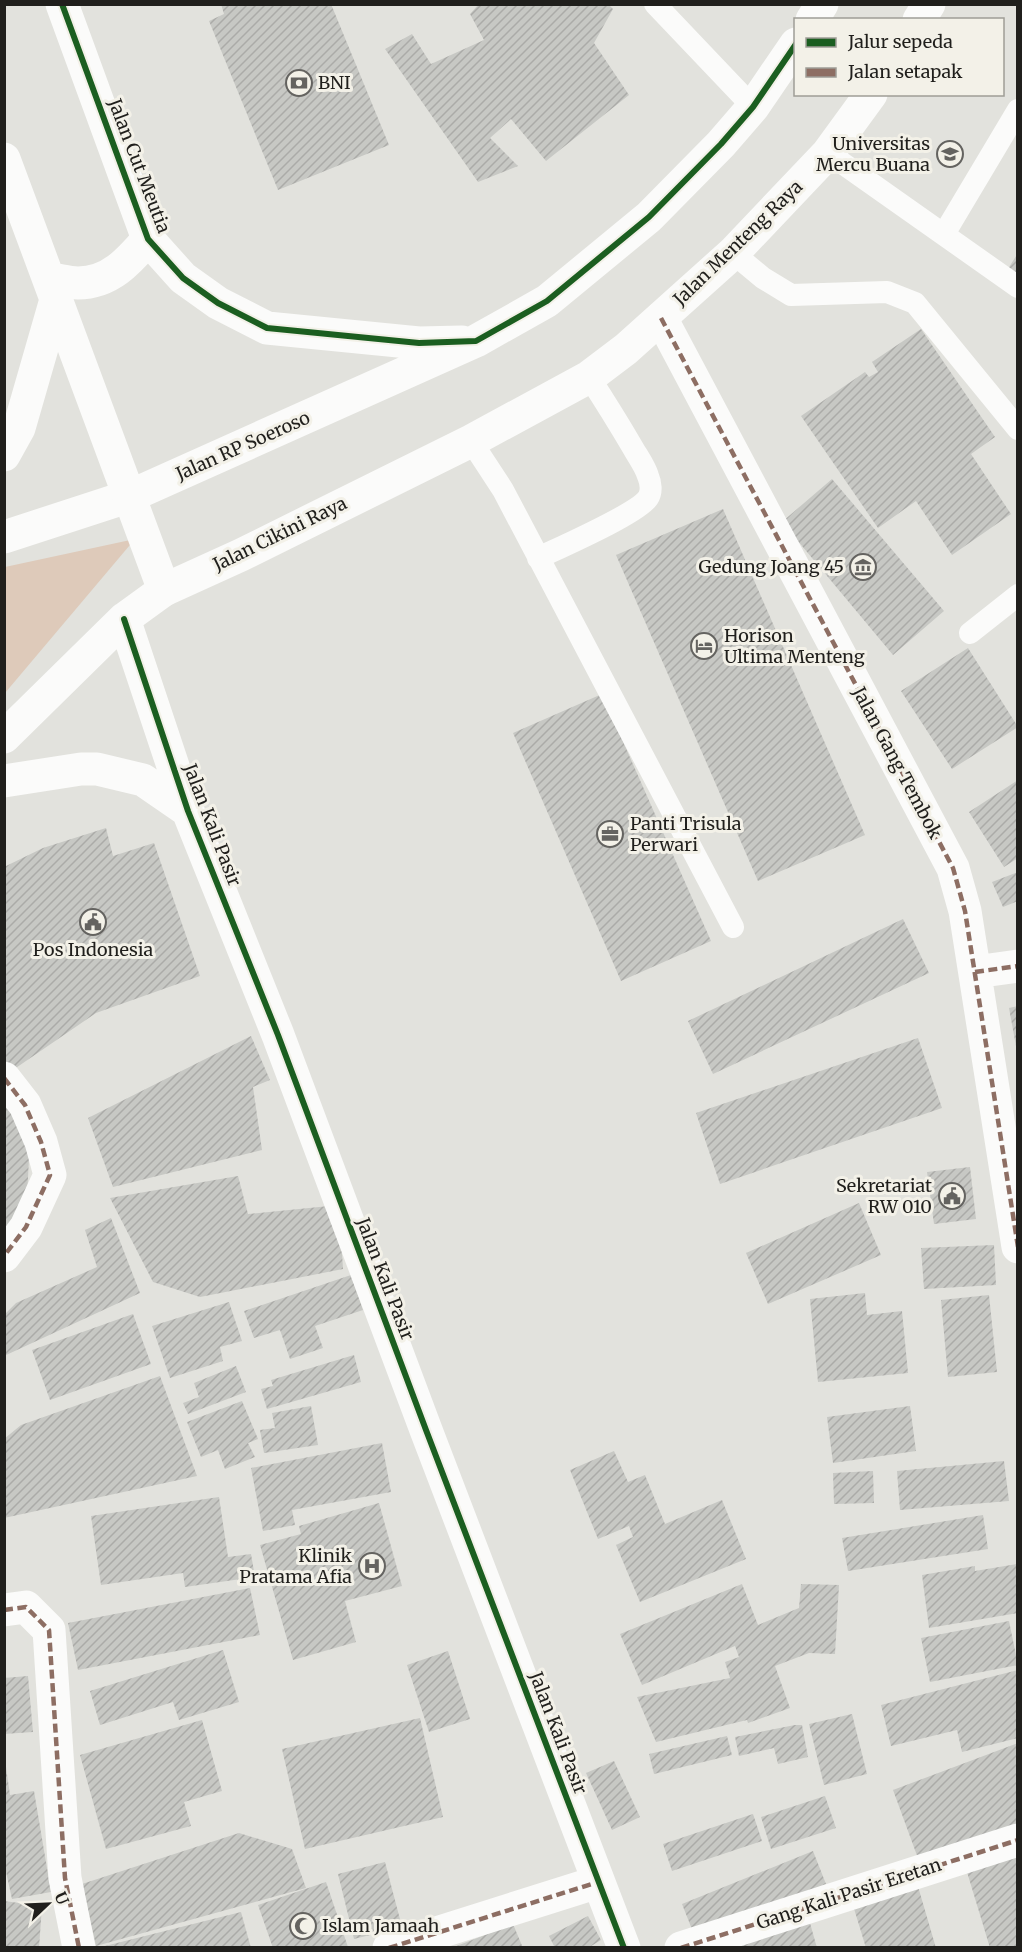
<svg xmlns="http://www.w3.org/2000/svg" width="1022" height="1952" font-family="Merriweather,serif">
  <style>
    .green { fill: #decaba }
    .building { fill: url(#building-hatch) }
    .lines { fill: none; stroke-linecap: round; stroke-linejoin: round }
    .lane { stroke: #fbfbfa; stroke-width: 22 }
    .street { stroke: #fbfbfa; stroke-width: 33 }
    .secondary { stroke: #fbfbfa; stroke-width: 33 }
    .primary { stroke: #fbfbfa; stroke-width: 33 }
    .quiet { stroke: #8d6e63; stroke-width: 4.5; stroke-dasharray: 9 4.5; stroke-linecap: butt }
    .cycleway-casing { stroke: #f3f1e8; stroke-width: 10 }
    .cycleway { stroke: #1b5e20; stroke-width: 6 }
    .labels { text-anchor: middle; stroke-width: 6; stroke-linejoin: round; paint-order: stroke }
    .poi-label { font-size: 18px; fill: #201f1c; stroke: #f3f1e8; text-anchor: start }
    .street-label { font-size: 18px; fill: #201f1c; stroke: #f3f1e8 }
  </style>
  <defs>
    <pattern id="building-hatch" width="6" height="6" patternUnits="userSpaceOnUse" patternTransform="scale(1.5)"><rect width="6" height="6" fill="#c7c8c4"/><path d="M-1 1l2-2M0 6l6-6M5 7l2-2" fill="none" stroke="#ababa8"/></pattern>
  </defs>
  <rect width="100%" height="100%" fill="#e2e2dd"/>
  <path class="green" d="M135,539l-130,154v-126z"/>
  <path class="building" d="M221,4h110l58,141 -111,45 -69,-169 15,-7z
    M479,4h129l5,5 -19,34 35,52 -83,66 -35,-42 -21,19 28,28 -40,16 -93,-133 27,-15 19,30 53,-24 -14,-26z
    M1018,253v26l-12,-7z
    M921,329l74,108 -24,17 40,60 -59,41 -36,-54 -38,27 -77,-112 64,-44 4,5 9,-5 -6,-10z
    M832,479l112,132 -51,44 -111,-133z
    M723,509l142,326 -107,46 -142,-326z
    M968,648l50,79 -66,42 -51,-78z
    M602,694l109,247 -90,40 -108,-248z
    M1018,780v78l-14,9 -35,-55z
    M106,828l7,28 41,-13 46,133 -104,37 -89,61 -3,-4v-203l39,-19z
    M1018,872v29l-15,6 -11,-25z
    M903,919l26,54 -216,101 -25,-53z
    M1018,1006v40h-2l-7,-38z
    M251,1036l19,44 -17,7 9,63 -149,37 -25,-69z
    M918,1038l24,70 -222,76 -24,-71z
    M4,1093l26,47 -3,56 -23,40z
    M970,1167l6,52 -42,5 -7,-52z
    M238,1176l10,38 91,-9 4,64 -143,28 -47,-15 -43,-84z
    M859,1203l22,52 -113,49 -22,-51z
    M111,1218l29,75 -136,63v-41l12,-12 81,-36 -12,-37z
    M994,1245l2,40 -72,4 -3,-41z
    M351,1275l12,35 -48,16 8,22 -33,11 -10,-29 -26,8 -10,-27z
    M865,1293l2,22 35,-4 6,62 -90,9 -8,-83z
    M989,1295l8,77 -49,5 -7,-77z
    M229,1302l13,39 -22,6 3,14 -53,17 -18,-52z
    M133,1314l18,50 -101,36 -18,-50z
    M354,1355l7,27 -94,27 -6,-20 12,-3 -2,-6z
    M236,1366l10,26 -58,22 -5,-11 16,-6 -5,-14z
    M160,1376l37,100 -193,42v-79l17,-14z
    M242,1401l16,38 -10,4 7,14 -30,12 -7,-19 -17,7 -14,-35z
    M311,1406l7,39 -54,8 -4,-23 15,-2 -3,-15z
    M910,1406l6,45 -83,12 -6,-46z
    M382,1443l9,49 -99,18 3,15 -32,6 -12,-63z
    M614,1451l14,31 17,-7 20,49 57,-24 24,59 -106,43 -24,-57 17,-8 -4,-11 -31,13 -28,-69z
    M1004,1461l5,40 -109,9 -3,-39z
    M873,1471l1,32 -40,1 -1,-31z
    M219,1497l9,60 23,-3 4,23 -70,10 -2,-14 -82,12 -10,-69z
    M379,1503l23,83 -57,15 11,41 -63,18 -33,-115 41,-11 -2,-8z
    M983,1515l5,34 -140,22 -6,-33z
    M1017,1564l1,49 -89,15 -7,-53 53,-9v5z
    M742,1584l16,41 41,-17 2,-24 38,1 -4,69 -26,-1 -34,13 15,42 -42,15 -1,-3 -91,22 -19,-45 93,-19 -5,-16 14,-5 -4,-11 -93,39 -22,-51z
    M250,1588l10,47 -182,35 -10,-47z
    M1009,1621l9,44 -88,17 -9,-44z
    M223,1650l16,52 -60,18 -6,-18 -73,23 -10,-34z
    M448,1651l22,68 -41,13 -22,-67z
    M1018,1670v68l-56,14 -5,-22 -66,16 -10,-41z
    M28,1676l5,56 -29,2v-56z
    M852,1714l15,60 -43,11 -15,-61z
    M420,1718l23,99 -138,32 -23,-100z
    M202,1720l20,71 -38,11 7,24 -85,23 -26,-94z
    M795,1725h7l6,32 -30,7 -4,-16 -35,8 -4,-19z
    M727,1736l5,19 -78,19 -5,-20z
    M1018,1743v81l-99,37 -26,-71z
    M614,1761l26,56 -28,13 -26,-57z
    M6,1767l4,28 24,-4 17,101 -39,7 -8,-36z
    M825,1796l11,32 -65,21 -10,-32z
    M753,1814l9,27 -90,30 -9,-27z
    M239,1833l53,16 14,39 -210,58 -14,-62z
    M813,1851l13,33 -131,53 -13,-33z
    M1018,1857v91h-28l-23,-76z
    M385,1862l17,65 -48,12 -16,-65z
    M326,1882l22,65 -75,1 -15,-43z
    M917,1883l19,65h-70l-14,-46z
    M4,1901l38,5 -3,42h-35z
    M241,1912l10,36h-149l-1,-1z
    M588,1916l13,24 -13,8h-33l-6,-12z
    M810,1923l7,25h-84z
    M513,1924l10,24h-69v-1z"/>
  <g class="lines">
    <path class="lane" d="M655,4l98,103
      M828,153l190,134
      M944,234l74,-124
      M733,253l30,25 28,17 96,-3 28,11 103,126
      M471,441l32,49 230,437
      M538,558c21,-10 99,-44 110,-60 4,-6 3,-15 0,-22 -3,-10 -10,-19 -15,-28 -14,-24 -29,-48 -44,-71
      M970,633l48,-38"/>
    <path class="street" d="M661,318l292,550 12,43 53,336
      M975,972l43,-6
      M4,1078l21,27 16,37 9,33 -24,52 -22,29
      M4,1610l22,-3 23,23 16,248 14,70
      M389,1948l209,-66
      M681,1948l337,-108"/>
    <path class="secondary" d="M4,537l126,-41
      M124,619l64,192 90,224 148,395 198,518
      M4,737l120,-118 40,-29
      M4,781l77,-12h16l46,11 45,31"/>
    <path class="primary" d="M62,4l86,235 35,39 35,25 49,25 152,15 43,-1
      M812,20l10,-16
      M919,20l10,-16
      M4,159l160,431 77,-35 230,-114 118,-64 37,-28 107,-96 95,-100 43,-59
      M50,279c9,1 19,4 28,4 32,0 51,-22 70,-44
      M4,455l15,-27 38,-132
      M130,496l346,-155 71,-40 102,-84 72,-73 32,-37 43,-63"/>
    <path class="quiet" d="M661,318l292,550 12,43 53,336
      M975,972l43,-6
      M4,1078l21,27 16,37 9,33 -24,52 -22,29
      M4,1610l22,-3 23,23 16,248 14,70
      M389,1948l209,-66
      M681,1948l337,-108"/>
    <defs>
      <path id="cycleway" d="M62,4l86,235 35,39 35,25 49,25 152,15 57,-2 71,-40 102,-84 72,-73 32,-37 43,-63
        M124,619l64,192 90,224 148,395 198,518"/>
    </defs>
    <use href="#cycleway" class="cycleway-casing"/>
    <use href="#cycleway" class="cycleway"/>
  </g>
  <defs>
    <symbol id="bank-ring" viewBox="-11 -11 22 22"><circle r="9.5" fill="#f3f1e8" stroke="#646360" stroke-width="1.5"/><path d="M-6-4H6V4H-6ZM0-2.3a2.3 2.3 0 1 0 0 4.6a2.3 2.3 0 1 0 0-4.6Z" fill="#646360"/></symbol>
    <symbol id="university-ring" viewBox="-11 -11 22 22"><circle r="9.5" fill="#f3f1e8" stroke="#646360" stroke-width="1.5"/><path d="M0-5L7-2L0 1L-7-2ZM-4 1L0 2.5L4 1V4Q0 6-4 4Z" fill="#646360"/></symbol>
    <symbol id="museum-ring" viewBox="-11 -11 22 22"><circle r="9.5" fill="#f3f1e8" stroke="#646360" stroke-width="1.5"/><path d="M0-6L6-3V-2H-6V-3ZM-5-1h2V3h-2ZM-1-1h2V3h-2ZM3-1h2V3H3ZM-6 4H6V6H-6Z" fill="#646360"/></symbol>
    <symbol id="hotel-ring" viewBox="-11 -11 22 22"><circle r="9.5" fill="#f3f1e8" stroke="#646360" stroke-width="1.5"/><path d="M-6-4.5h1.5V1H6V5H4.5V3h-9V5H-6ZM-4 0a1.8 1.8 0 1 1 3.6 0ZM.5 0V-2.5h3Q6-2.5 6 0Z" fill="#646360"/></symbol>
    <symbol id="office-ring" viewBox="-11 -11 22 22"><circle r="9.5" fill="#f3f1e8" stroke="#646360" stroke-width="1.5"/><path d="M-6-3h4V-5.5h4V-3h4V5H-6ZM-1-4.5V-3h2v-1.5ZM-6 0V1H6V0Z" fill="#646360"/></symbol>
    <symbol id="civic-ring" viewBox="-11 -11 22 22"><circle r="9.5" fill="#f3f1e8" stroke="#646360" stroke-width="1.5"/><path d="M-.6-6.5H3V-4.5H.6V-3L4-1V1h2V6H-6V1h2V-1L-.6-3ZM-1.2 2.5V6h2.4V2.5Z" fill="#646360"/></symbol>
    <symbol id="hospital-ring" viewBox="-11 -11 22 22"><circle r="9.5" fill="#f3f1e8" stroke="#646360" stroke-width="1.5"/><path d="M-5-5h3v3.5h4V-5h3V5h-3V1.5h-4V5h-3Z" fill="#646360"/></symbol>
    <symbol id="mosque-ring" viewBox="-11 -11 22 22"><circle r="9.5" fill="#f3f1e8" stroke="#646360" stroke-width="1.5"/><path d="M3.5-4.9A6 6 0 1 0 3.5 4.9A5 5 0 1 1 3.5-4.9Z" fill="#646360"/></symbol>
  </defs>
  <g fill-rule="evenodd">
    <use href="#bank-ring" x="284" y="68" width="30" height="30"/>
    <use href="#university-ring" x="935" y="139" width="30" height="30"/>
    <use href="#museum-ring" x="848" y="552" width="30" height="30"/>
    <use href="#hotel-ring" x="689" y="631" width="30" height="30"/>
    <use href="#office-ring" x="595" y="819" width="30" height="30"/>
    <use href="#civic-ring" x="78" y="907" width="30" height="30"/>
    <use href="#civic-ring" x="937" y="1181" width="30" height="30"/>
    <use href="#hospital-ring" x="357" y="1551" width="30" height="30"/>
    <use href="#mosque-ring" x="288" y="1911" width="30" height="30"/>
  </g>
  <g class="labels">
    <g class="poi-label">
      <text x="318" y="89">BNI</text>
      <text x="930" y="150" text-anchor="end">Universitas<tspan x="930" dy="21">Mercu Buana</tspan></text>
      <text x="844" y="573" text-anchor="end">Gedung Joang 45</text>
      <text x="724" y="642">Horison<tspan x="724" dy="21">Ultima Menteng</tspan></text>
      <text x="630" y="830">Panti Trisula<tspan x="630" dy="21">Perwari</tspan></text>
      <text x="93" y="956" text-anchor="middle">Pos Indonesia</text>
      <text x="932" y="1192" text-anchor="end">Sekretariat<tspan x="932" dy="21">RW 010</tspan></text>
      <text x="352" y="1562" text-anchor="end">Klinik<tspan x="352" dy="21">Pratama Afia</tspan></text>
      <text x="322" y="1932">Islam Jamaah</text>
    </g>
    <g class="street-label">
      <text transform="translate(139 166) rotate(69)" y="6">Jalan Cut Meutia</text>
      <text transform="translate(738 243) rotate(-44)" y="6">Jalan Menteng Raya</text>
      <text transform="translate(243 446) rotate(-24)" y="6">Jalan RP Soeroso</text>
      <text transform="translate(280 534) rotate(-26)" y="6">Jalan Cikini Raya</text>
      <text transform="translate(897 763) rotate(62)" y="6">Jalan Gang Tembok</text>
      <text transform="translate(212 825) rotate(69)" y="6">Jalan Kali Pasir</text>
      <text transform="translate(385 1279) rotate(69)" y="6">Jalan Kali Pasir</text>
      <text transform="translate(558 1733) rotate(69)" y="6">Jalan Kali Pasir</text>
      <text transform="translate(849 1894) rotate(-18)" y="6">Gang Kali Pasir Eretan</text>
    </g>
  </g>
  <rect width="1022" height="1952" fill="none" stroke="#201f1c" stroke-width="12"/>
  <rect x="794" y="18" width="210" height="78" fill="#f3f1e8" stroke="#9f9d96" stroke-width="1.5"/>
  <rect x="806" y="38" width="30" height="9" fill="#1b5e20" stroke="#9f9d96" stroke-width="1.5"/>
  <text x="848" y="48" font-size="18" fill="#201f1c">Jalur sepeda</text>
  <rect x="806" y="68" width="30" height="9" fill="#8d6e63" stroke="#9f9d96" stroke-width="1.5"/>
  <text x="848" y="78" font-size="18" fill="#201f1c">Jalan setapak</text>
  <g transform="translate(48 1904) rotate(67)" stroke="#f3f1e8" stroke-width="4.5" paint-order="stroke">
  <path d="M0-4.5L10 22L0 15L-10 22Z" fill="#201f1c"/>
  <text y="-9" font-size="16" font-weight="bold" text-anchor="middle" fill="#201f1c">U</text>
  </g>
</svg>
